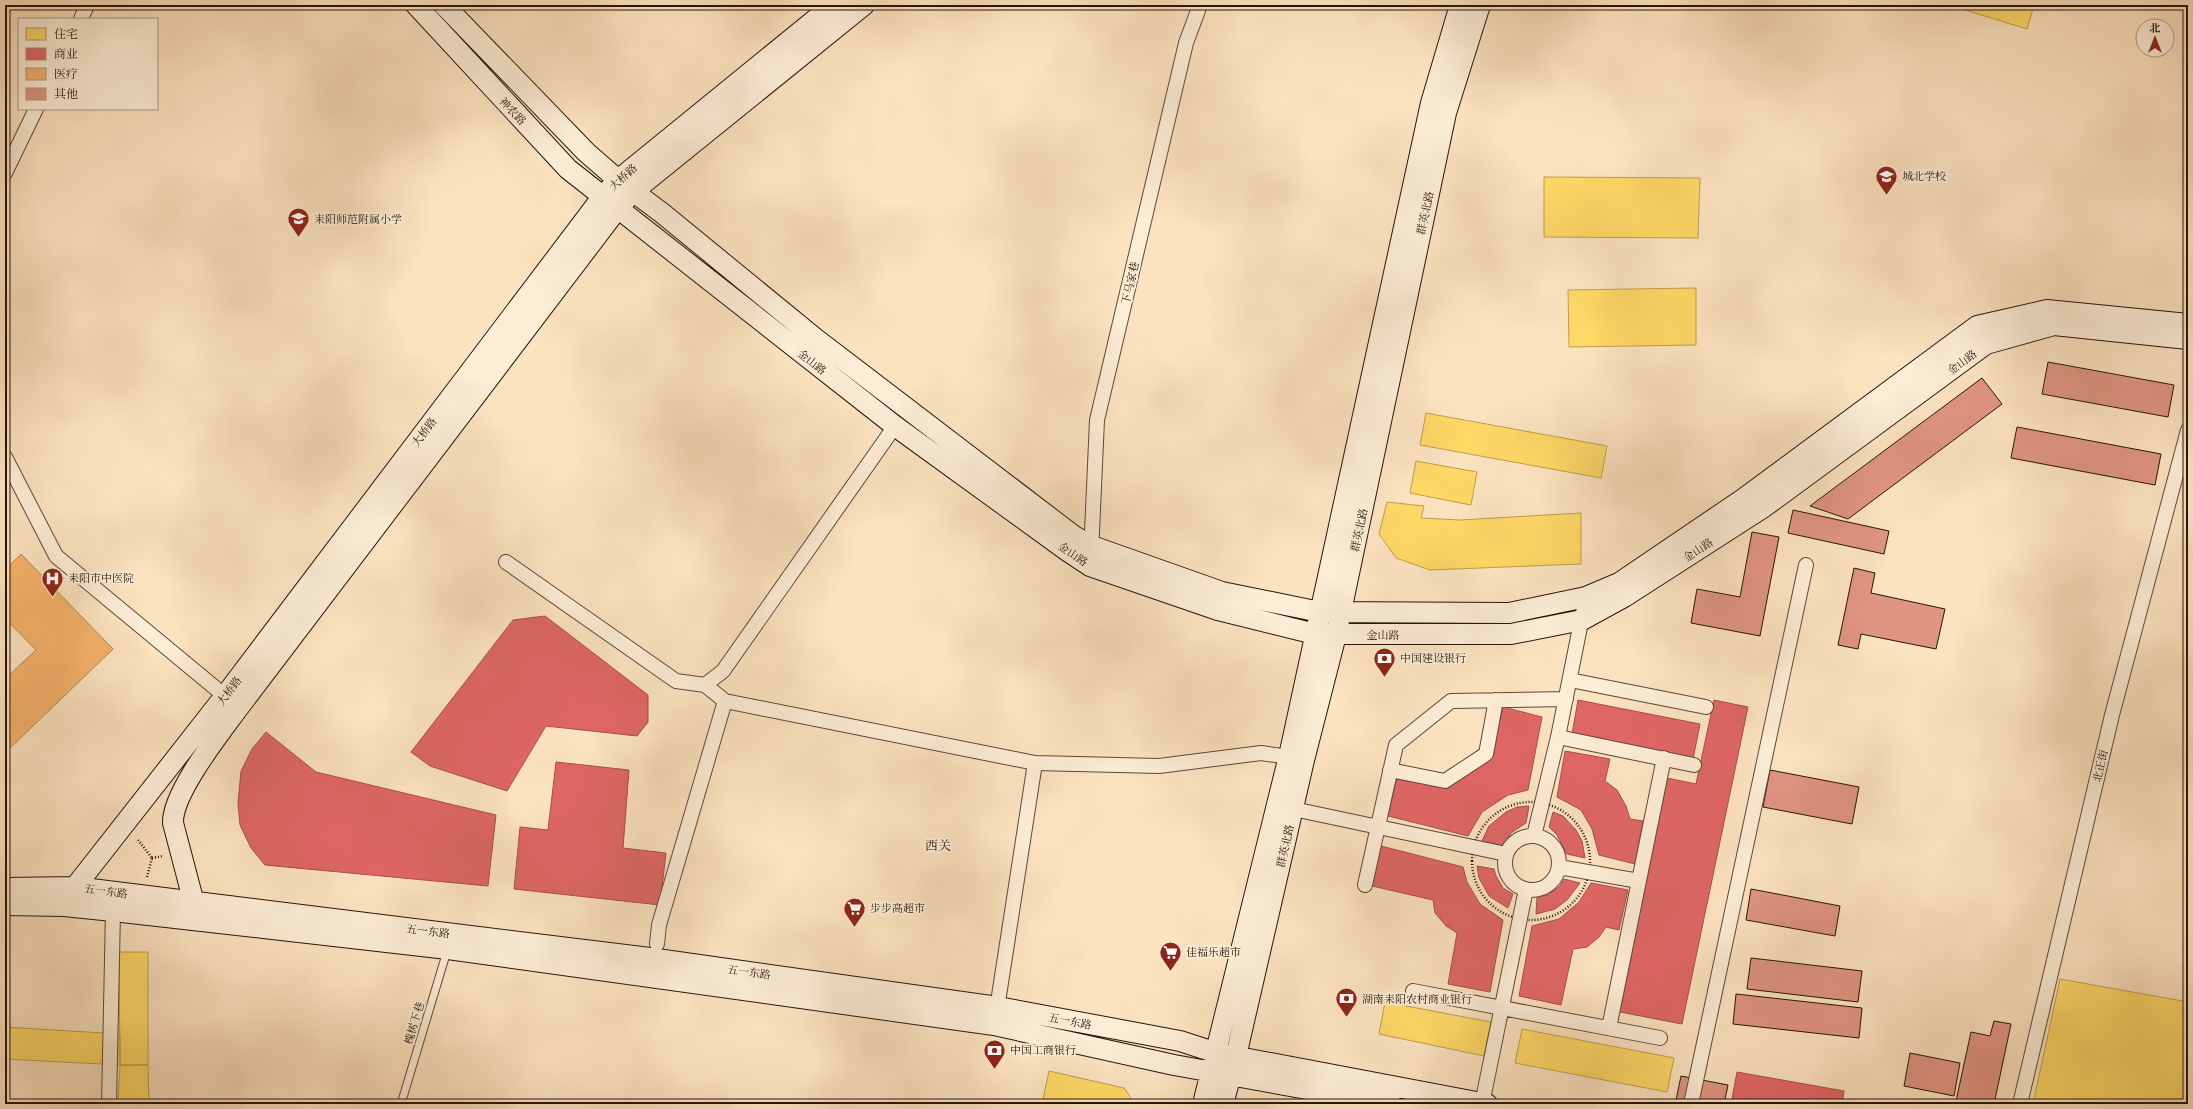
<svg xmlns="http://www.w3.org/2000/svg" width="2193" height="1109" font-family="'Libre Caslon Text','Noto Serif SC',serif">
  <style>
    .homes { fill: #ffd966; stroke: #be9e4b }
    .shops { fill: #e06666; stroke: #a84d4b }
    .health { fill: #f6b26b; stroke: #b8834e }
    .building { fill: #e09482; stroke: #26140b }
    .lines { fill: none; stroke-linecap: round; stroke-linejoin: round }
    .lane-casing { stroke: #5c4838; stroke-width: 9 }
    .street-casing { stroke: #5c4838; stroke-width: 16 }
    .secondary-casing { stroke: #26140b; stroke-width: 22 }
    .path { stroke: #26140b; stroke-width: 2.5; stroke-dasharray: 1 2; stroke-linecap: butt }
    .lane { stroke: #fdedd6; stroke-width: 7 }
    .street { stroke: #fdedd6; stroke-width: 14 }
    .secondary { stroke: #fdedd6; stroke-width: 20 }
    .labels { text-anchor: middle; stroke-width: 4; stroke-linejoin: round; paint-order: stroke }
    .street-label { font-size: 11px; fill: #26140b; stroke: #fdedd6 }
    .poi-label { font-size: 11px; fill: #26140b; stroke: #fdedd6; text-anchor: start }
    .quarter-label { font-size: 13px; fill: #26140b; stroke: #fdedd6 }
  </style>
  <rect width="100%" height="100%" fill="#fce3c0"/>
  <filter id="stains"><feTurbulence type="fractalNoise" baseFrequency=".005" numOctaves="4"/><feColorMatrix values="0 0 0 0 .2 0 0 0 0 .09 0 0 0 0 .02 0 0 0 .5 -.17"/></filter>
  <radialGradient id="worn" r=".72"><stop offset=".6" stop-color="#630" stop-opacity="0"/><stop offset="1" stop-color="#630" stop-opacity=".3"/></radialGradient>
  <path class="homes" d="M1949,5h85l-7,24z
    M1544,177l156,1 -2,60 -154,-1z
    M1696,288v57l-127,2 -1,-57z
    M1426,413l181,33 -6,32 -181,-33z
    M1416,461l61,11 -6,33 -61,-12z
    M1387,502l37,4 -3,12 39,2 121,-7v51l-151,6 -34,-12 -17,-24z
    M119,952h29v113h-28z
    M2060,979l128,23v102h-155z
    M1385,1002l106,20 -7,34 -105,-22z
    M5,1027l115,7v31l-115,-6z
    M1522,1029l152,29 -7,34 -152,-29z
    M120,1065h28l1,39h-31z
    M1049,1071l75,17 11,16h-93z"/>
  <path class="shops" d="M545,616l103,79v27l-11,14 -91,-10 -39,65 -77,-25 -19,-14 102,-132z
    M1578,700l122,24 -7,35 -121,-25z
    M1714,700l34,7 -66,317 -62,-12 47,-234 29,6z
    M1503,707l39,10 -14,73 -20,5 -26,17 -14,24 -80,-20 9,-39 51,11 23,-17 20,-12z
    M266,732l50,40 180,43 -8,71 -223,-21 -14,-17 -11,-23 -2,-22 3,-32 11,-22z
    M1565,751l45,8 -5,22 12,9 9,16 4,13 13,2 -8,43 -36,-9 -7,-26 -11,-19 -24,-13z
    M556,762l73,8 -6,78 43,5 -6,52 -146,-16 6,-62 28,3z
    M1529,806l-3,17 -15,10 -10,16 -21,-4 9,-19 17,-14 11,-5z
    M1553,812l10,4 13,14 6,11 3,17 -18,-4 -10,-19 -8,-8z
    M1381,846l82,21 4,15 13,22 23,16 -13,72 -42,-8 9,-51 -11,-7 -11,-13 -2,-13 -61,-14z
    M1477,866l17,3 2,7 7,12 10,6 -5,14 -19,-12 -10,-18z
    M1564,879l16,4 -13,17 -12,9 -19,5 1,-17 11,-2 11,-8z
    M1591,883l37,7 -9,40 -13,-3 -7,10 -12,10 -14,2 -12,56 -42,-9 13,-70 27,-7 20,-17z
    M1737,1072l107,19 -2,13h-111z"/>
  <path class="health" d="M21,554l92,95 -108,104v-74l31,-29 -31,-32v-48z"/>
  <path class="building" d="M2048,362l126,23 -6,32 -126,-23z
    M1982,378l20,26 -154,115 -38,-13z
    M2017,427l144,27 -6,31 -144,-27z
    M1793,510l96,21 -5,23 -96,-21z
    M1752,532l27,5 -19,99 -69,-13 6,-34 43,8z
    M1854,568l21,5 -4,20 74,16 -9,40 -75,-15 -3,15 -20,-4z
    M1770,770l89,17 -7,37 -89,-17z
    M1751,889l89,17 -5,30 -89,-16z
    M1751,958l111,13 -4,31 -111,-13z
    M1736,994l126,14 -3,30 -126,-14z
    M1994,1021l17,3 -17,80h-24l-14,-3 15,-69 19,4z
    M1910,1053l50,10 -6,33 -50,-10z
    M1681,1076l47,9 -4,19h-28l-20,-4z"/>
  <g class="lines">
    <defs>
      <path id="lane" d="M401,1104l46,-153"/>
      <path id="street" d="M81,19l6,-14
        M5,173l31,-64
        M5,457l51,99 175,145
        M1091,554l6,-134 89,-377 14,-38
        M506,562l170,119 29,4 20,16 310,62 124,3 102,-13 35,5
        M1570,680l136,27
        M705,685l18,-14 172,-245
        M1558,737l136,28
        M1390,770l55,11 41,-27 10,-54
        M1284,807l222,47
        M1534,836l24,-99 25,-125
        M1505 863a27 27 0 1 1 54 0a27 27 0 1 1-54 0Z
        M1559,867l80,14
        M1365,885l31,-140 55,-44 115,-2
        M657,944l2,-19 66,-224
        M1413,991l247,47
        M996,1015l39,-252
        M1609,1028l55,-270
        M109,1104l4,-193
        M1482,1104l44,-215
        M1691,1104l115,-539
        M2020,1104l92,-389 76,-285"/>
      <path id="secondary" d="M416,5l152,164 327,257 171,124 24,16 128,44 97,24h196l71,-14 42,-23 140,-90 222,-163 68,-19 134,14
        M444,5l142,147 32,28 44,33 154,126 258,197 18,10 130,46 98,20 189,1 77,-16 33,-14 124,-84 234,-173 70,-16 141,14
        M5,888l70,-1 575,71 348,49 182,34 37,12 270,51
        M70,897l5,-10 149,-190 379,-501 15,-16 215,-175
        M5,905l59,1 49,5 335,38 546,76 180,40 217,39
        M191,915l3,-12 -21,-80c-1,-30 47,-90 66,-116l379,-499 16,-17 230,-186
        M1203,1104l86,-348 142,-653 29,-98
        M1223,1104l13,-48 68,-296 32,-125 110,-522 34,-108"/>
    </defs>
    <use href="#lane" class="lane-casing"/>
    <use href="#street" class="street-casing"/>
    <use href="#secondary" class="secondary-casing"/>
    <path class="path" d="M1472 861a59 59 0 1 1 118 0a59 59 0 1 1-118 0Z
      M138,840l14,18
      M152,858l11,-2
      M147,877l5,-19"/>
    <use href="#lane" class="lane"/>
    <use href="#street" class="street"/>
    <use href="#secondary" class="secondary"/>
  </g>
  <defs>
    <symbol id="school-pin" viewBox="-11 -11 22 30"><path d="M0 17L-7.5 6A9.5 9.5 0 1 1 7.5 6Z" fill="#8f2418" stroke="#fdedd6"/><path d="M0-5L7-2L0 1L-7-2ZM-4 1L0 2.5L4 1V4Q0 6-4 4Z" fill="#fff"/></symbol>
    <symbol id="hospital-pin" viewBox="-11 -11 22 30"><path d="M0 17L-7.5 6A9.5 9.5 0 1 1 7.5 6Z" fill="#8f2418" stroke="#fdedd6"/><path d="M-5-5h3v3.5h4V-5h3V5h-3V1.5h-4V5h-3Z" fill="#fff"/></symbol>
    <symbol id="bank-pin" viewBox="-11 -11 22 30"><path d="M0 17L-7.5 6A9.5 9.5 0 1 1 7.5 6Z" fill="#8f2418" stroke="#fdedd6"/><path d="M-6-4H6V4H-6ZM0-2.3a2.3 2.3 0 1 0 0 4.6a2.3 2.3 0 1 0 0-4.6Z" fill="#fff"/></symbol>
    <symbol id="supermarket-pin" viewBox="-11 -11 22 30"><path d="M0 17L-7.5 6A9.5 9.5 0 1 1 7.5 6Z" fill="#8f2418" stroke="#fdedd6"/><path d="M-6-5.5h2.5l.6 2H6L4.5 2H-2.5L-4.4-4H-6ZM-1.5 3.2a1.3 1.3 0 1 0 .1 0ZM3 3.2a1.3 1.3 0 1 0 .1 0Z" fill="#fff"/></symbol>
  </defs>
  <g fill-rule="evenodd">
    <use href="#school-pin" x="1874" y="164" width="25" height="34"/>
    <use href="#school-pin" x="286" y="206" width="25" height="34"/>
    <use href="#hospital-pin" x="40" y="566" width="25" height="34"/>
    <use href="#bank-pin" x="1372" y="646" width="25" height="34"/>
    <use href="#supermarket-pin" x="842" y="896" width="25" height="34"/>
    <use href="#supermarket-pin" x="1158" y="940" width="25" height="34"/>
    <use href="#bank-pin" x="1334" y="986" width="25" height="34"/>
    <use href="#bank-pin" x="982" y="1038" width="25" height="34"/>
  </g>
  <g class="labels">
    <g class="street-label">
      <text transform="translate(513 111) rotate(47)" y="4">神农路</text>
      <text transform="translate(623 177) rotate(-42)" y="4">大桥路</text>
      <text transform="translate(1425 213) rotate(-78)" y="4">群英北路</text>
      <text transform="translate(1130 283) rotate(-77)" y="4">下马家巷</text>
      <text transform="translate(812 362) rotate(38)" y="4">金山路</text>
      <text transform="translate(1962 362) rotate(-36)" y="4">金山路</text>
      <text transform="translate(424 432) rotate(-53)" y="4">大桥路</text>
      <text transform="translate(1359 530) rotate(-78)" y="4">群英北路</text>
      <text transform="translate(1698 550) rotate(-33)" y="4">金山路</text>
      <text transform="translate(1073 554) rotate(34)" y="4">金山路</text>
      <text x="1383" y="639">金山路</text>
      <text transform="translate(229 691) rotate(-53)" y="4">大桥路</text>
      <text transform="translate(2100 766) rotate(-77)" y="4">北正街</text>
      <text transform="translate(1285 846) rotate(-77)" y="4">群英北路</text>
      <text transform="translate(106 891) rotate(8)" y="4">五一东路</text>
      <text transform="translate(428 931) rotate(7)" y="4">五一东路</text>
      <text transform="translate(749 972) rotate(8)" y="4">五一东路</text>
      <text transform="translate(1070 1021) rotate(11)" y="4">五一东路</text>
      <text transform="translate(414 1023) rotate(-73)" y="4">槐树下巷</text>
    </g>
    <g class="poi-label">
      <text x="1902" y="180">城北学校</text>
      <text x="314" y="223">耒阳师范附属小学</text>
      <text x="68" y="582">耒阳市中医院</text>
      <text x="1400" y="662">中国建设银行</text>
      <text x="870" y="912">步步高超市</text>
      <text x="1186" y="956">佳福乐超市</text>
      <text x="1362" y="1003">湖南耒阳农村商业银行</text>
      <text x="1010" y="1054">中国工商银行</text>
    </g>
    <g class="quarter-label">
      <text x="938" y="850">西关</text>
    </g>
  </g>
  <rect width="2193" height="1109" fill="none" stroke="#fce3c0" stroke-width="20"/>
  <rect x="6" y="6" width="2181" height="1097" fill="none" stroke="#26140b" stroke-width="2"/>
  <rect x="10" y="10" width="2173" height="1089" fill="none" stroke="#26140b"/>
  <rect x="18" y="18" width="140" height="92" fill="#fdedd6" stroke="#a79685"/>
  <rect x="26" y="28" width="20" height="12" fill="#ffd966" stroke="#a79685"/>
  <text x="54" y="38" font-size="12" fill="#26140b">住宅</text>
  <rect x="26" y="48" width="20" height="12" fill="#e06666" stroke="#a79685"/>
  <text x="54" y="58" font-size="12" fill="#26140b">商业</text>
  <rect x="26" y="68" width="20" height="12" fill="#f6b26b" stroke="#a79685"/>
  <text x="54" y="78" font-size="12" fill="#26140b">医疗</text>
  <rect x="26" y="88" width="20" height="12" fill="#e09482" stroke="#a79685"/>
  <text x="54" y="98" font-size="12" fill="#26140b">其他</text>
  <g transform="translate(2155 38)"><circle r="19" fill="#fdedd6" stroke="#a79685"/>
  <path d="M0-3L7 15L0 10L-7 15Z" fill="#8f2418"/>
  <text y="-6" font-size="11" font-weight="bold" text-anchor="middle" fill="#26140b">北</text>
  </g>
  <rect width="100%" height="100%" filter="url(#stains)"/>
  <rect width="100%" height="100%" fill="url(#worn)"/>
</svg>
